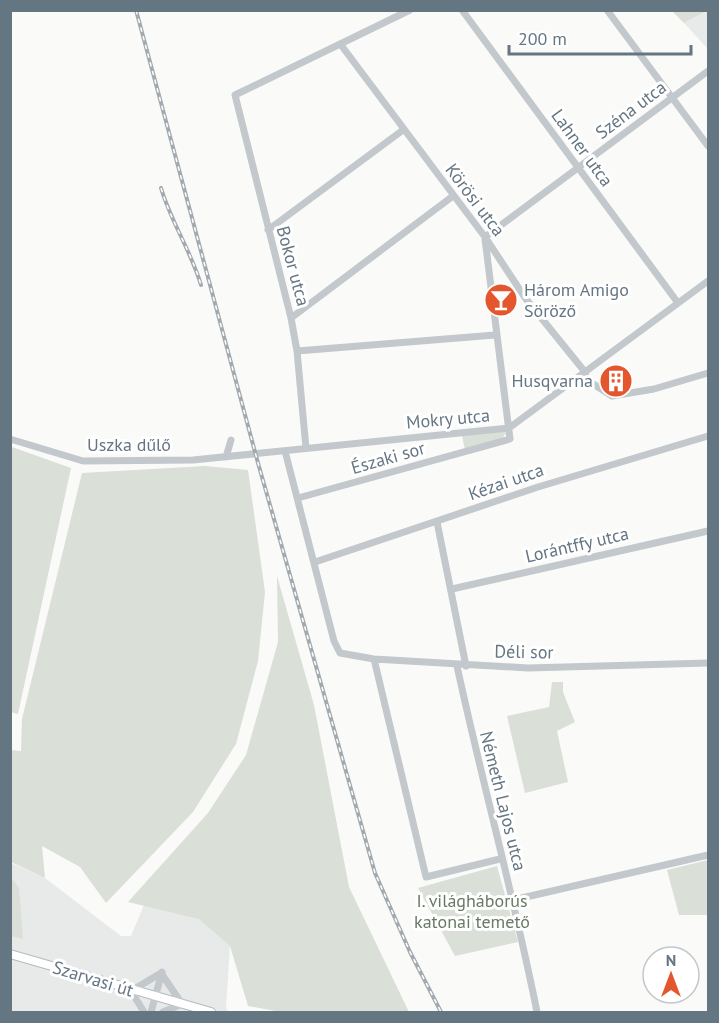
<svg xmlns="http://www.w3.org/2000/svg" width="719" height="1023" font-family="'PT Sans',sans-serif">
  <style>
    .built { fill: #e8e9e9 }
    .green { fill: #dadfd7 }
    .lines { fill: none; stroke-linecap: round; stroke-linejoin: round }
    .major-casing { stroke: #b5babe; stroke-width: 10 }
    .minor { stroke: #c3c8cc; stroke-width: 7 }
    .major { stroke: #fff; stroke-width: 8 }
    .rail-casing { stroke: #a2aab0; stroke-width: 4 }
    .rail { stroke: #fff; stroke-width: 1.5; stroke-dasharray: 4.5; stroke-linecap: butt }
    .labels { text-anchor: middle; stroke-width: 6; stroke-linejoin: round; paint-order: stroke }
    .street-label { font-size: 18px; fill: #657683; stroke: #fff }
    .poi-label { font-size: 18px; fill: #657683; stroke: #fff; text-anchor: start }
    .park-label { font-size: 18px; fill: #687a64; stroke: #fff }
  </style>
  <rect width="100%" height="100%" fill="#fafaf8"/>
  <path class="built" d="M708,11v38l-24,-26z
    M11,863l34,15 76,58h10l13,-31 55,13 31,28 -4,61 2,5h-217z"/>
  <path class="green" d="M672,11h35l-23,12z
    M507,430l-4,8 -38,12 -3,-14z
    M12,447l59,21 -53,246 -8,-2z
    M205,466l43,4 17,122 -7,69 -22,83 -43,68 -87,91 -26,-36 -38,-21 3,32 -34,-16v-112l10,1 1,-32 60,-246z
    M277,576l37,129 35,182 60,125h-128l-33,-6 -18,-60 -31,-27 -71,-17 80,-89 38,-58 32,-113z
    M552,682h11v10l12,30 -18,9 11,51 -43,11 -18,-77 42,-9z
    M708,860v55h-29l-12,-45z
    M497,866l21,76 -63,14 -37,-68z
    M11,877l8,11 4,51 -12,-3z"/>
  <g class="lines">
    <defs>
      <path id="major" d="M10,954l201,58"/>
    </defs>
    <use href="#major" class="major-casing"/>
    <path class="minor" d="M462,10l216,293
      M607,10l101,136
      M341,45l144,192 41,62 59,73 2,8 25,16 42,-7 54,-16
      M268,230l135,-100
      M485,237l223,-166
      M291,318l162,-122
      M297,351l198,-16
      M10,439l73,22 110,-1 316,-32 199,-147
      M306,448l-9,-97 -6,-33 -56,-223 175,-85
      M285,451l49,190 6,12 34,6 154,9 180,-5
      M226,457l5,-17
      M298,498l212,-59 -25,-200
      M437,522l29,144
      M315,562l223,-75 170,-51
      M452,589l256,-58
      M374,659l52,218 74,-18
      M457,666c25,116 57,230 80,346
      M513,900l195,-45
      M144,1012l-13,-21 30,-18 21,31 -19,8
      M151,1012l11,-40"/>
    <use href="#major" class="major"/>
    <defs>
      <path id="rail" d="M136,10l122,453 117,410 35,79 31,60
        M161,188c10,34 30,63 40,97"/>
    </defs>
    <use href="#rail" class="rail-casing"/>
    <use href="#rail" class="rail"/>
  </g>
  <defs>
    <symbol id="bar-disc" viewBox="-11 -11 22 22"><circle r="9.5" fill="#e4572e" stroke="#fff"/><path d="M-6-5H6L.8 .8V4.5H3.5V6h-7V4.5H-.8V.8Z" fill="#fff"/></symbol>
    <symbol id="building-disc" viewBox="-11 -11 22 22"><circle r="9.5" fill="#e4572e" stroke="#fff"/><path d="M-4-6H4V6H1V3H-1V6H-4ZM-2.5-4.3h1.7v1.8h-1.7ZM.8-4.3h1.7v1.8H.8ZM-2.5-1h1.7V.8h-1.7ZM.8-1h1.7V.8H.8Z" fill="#fff"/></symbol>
  </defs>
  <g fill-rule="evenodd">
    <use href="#bar-disc" x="482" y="281" width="38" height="38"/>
    <use href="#building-disc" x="597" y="362" width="38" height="38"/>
  </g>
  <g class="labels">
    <g class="street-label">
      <text transform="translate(631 110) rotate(-37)" y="6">Széna utca</text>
      <text transform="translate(582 148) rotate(54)" y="6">Lahner utca</text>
      <text transform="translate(475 200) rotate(53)" y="6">Körösi utca</text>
      <text transform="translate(293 266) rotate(75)" y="6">Bokor utca</text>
      <text transform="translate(448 419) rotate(-5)" y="6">Mokry utca</text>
      <text x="129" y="451">Uszka dűlő</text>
      <text transform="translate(388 458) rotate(-16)" y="6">Északi sor</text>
      <text transform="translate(506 482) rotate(-19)" y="6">Kézai utca</text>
      <text transform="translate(577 545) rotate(-13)" y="6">Lorántffy utca</text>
      <text transform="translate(524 652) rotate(1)" y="6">Déli sor</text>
      <text transform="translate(503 801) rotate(76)" y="6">Németh Lajos utca</text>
      <text transform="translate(93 979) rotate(17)" y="6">Szarvasi út</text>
    </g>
    <g class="poi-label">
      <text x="524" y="296">Három Amigo<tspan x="524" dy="21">Söröző</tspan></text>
      <text x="593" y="387" text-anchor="end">Husqvarna</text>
    </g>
    <g class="park-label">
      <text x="472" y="907">I. világháborús<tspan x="472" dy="21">katonai temető</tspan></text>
    </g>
  </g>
  <rect width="719" height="1023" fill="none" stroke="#657683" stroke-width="24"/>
  <g transform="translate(671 975)"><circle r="28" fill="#ffffff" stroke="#c1c8cd" stroke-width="1.5"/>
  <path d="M0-4.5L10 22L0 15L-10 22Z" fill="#e4572e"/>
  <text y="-9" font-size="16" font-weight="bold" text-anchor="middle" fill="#657683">N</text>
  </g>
  <path d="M509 45v9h182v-9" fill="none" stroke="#657683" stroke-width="3"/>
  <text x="518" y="45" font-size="18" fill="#657683" stroke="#ffffff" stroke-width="4.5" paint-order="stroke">200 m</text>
</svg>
